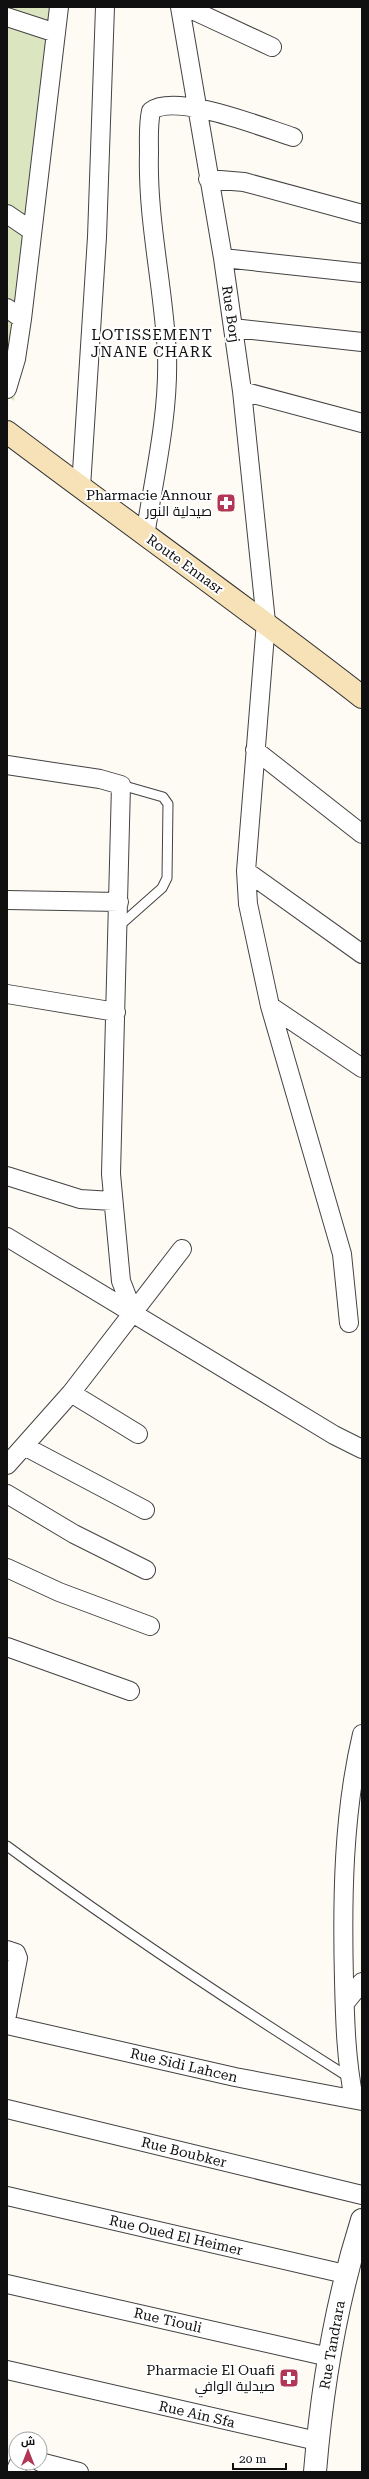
<svg xmlns="http://www.w3.org/2000/svg" width="369" height="2479" font-family="'Roboto Serif',Cairo,serif">
  <style>
    .green { fill: #dbe5c0 }
    .lines { fill: none; stroke-linecap: round; stroke-linejoin: round }
    .service-casing { stroke: #434343; stroke-width: 11 }
    .minor-casing { stroke: #434343; stroke-width: 20 }
    .tertiary-casing { stroke: #434343; stroke-width: 24 }
    .secondary-casing { stroke: #323232; stroke-width: 24 }
    .service { stroke: #fff; stroke-width: 9 }
    .minor { stroke: #fff; stroke-width: 18 }
    .tertiary { stroke: #fff; stroke-width: 22 }
    .secondary { stroke: #f6e2b6; stroke-width: 22 }
    .labels { text-anchor: middle; stroke-width: 4; stroke-linejoin: round; paint-order: stroke }
    .street-label { font-size: 14px; fill: #101010; stroke: #fff }
    .poi-label { font-size: 14px; fill: #101010; stroke: #fff; text-anchor: end }
    .neighbourhood-label { font-size: 15px; letter-spacing: 1px; fill: #101010; stroke: #fff }
  </style>
  <rect width="100%" height="100%" fill="#fefaf4"/>
  <path class="green" d="M7,7h55l-48,394 -7,-5z"/>
  <g class="lines">
    <defs>
      <path id="service" d="M118,927l44,-39 5,-10 1,-74 -5,-7 -42,-12
        M7,1846c111,82 226,158 343,232"/>
      <path id="minor" d="M180,7l43,251 19,133 24,231 -20,249 2,33 22,102 92,62
        M186,7l86,40
        M7,17l49,16
        M208,179l36,3 118,32
        M7,214l25,17
        M223,258l139,15
        M7,308l15,11 -6,40 -9,30
        M22,319l37,-312
        M233,328l129,14
        M242,391l120,32
        M81,487l16,-250 8,-230
        M145,536c9,-59 24,-121 22,-181 -3,-67 -20,-134 -18,-202 0,-13 -1,-28 2,-42 24,-19 113,17 142,26
        M255,750l107,84
        M7,765l93,14 21,6 -10,389 10,107 12,31
        M246,871l116,83
        M7,900l112,2
        M7,994l109,18
        M270,1006l72,248 7,69
        M7,1176l73,23 32,2
        M7,1237l327,198 28,14
        M71,1393l67,41
        M24,1446l121,64
        M7,1465l64,-72 111,-144
        M7,1494l67,40 72,36
        M7,1568l52,24 91,34
        M7,1647l123,44
        M7,1950l9,3 2,5 -11,57
        M345,2003l17,-21
        M7,2025l228,52 127,24
        M354,2099c-8,-39 -9,-78 -10,-118 -2,-82 -1,-167 18,-247
        M7,2109l355,86
        M7,2196l338,78
        M7,2284l322,73
        M7,2370l310,71
        M40,2462l39,10
        M15,2472l4,-9"/>
      <path id="tertiary" d="M315,2472c7,-86 21,-170 47,-252"/>
      <path id="secondary" d="M7,432c118,89 238,174 355,265"/>
    </defs>
    <use href="#service" class="service-casing"/>
    <use href="#minor" class="minor-casing"/>
    <use href="#tertiary" class="tertiary-casing"/>
    <use href="#secondary" class="secondary-casing"/>
    <use href="#service" class="service"/>
    <use href="#minor" class="minor"/>
    <use href="#tertiary" class="tertiary"/>
    <use href="#secondary" class="secondary"/>
  </g>
  <defs>
    <symbol id="pharmacy-square" viewBox="-11 -11 22 22"><rect x="-9" y="-9" width="18" height="18" rx="4" fill="#b23655" stroke="#fff"/><path d="M-2-6h4v4h4v4h-4v4h-4v-4h-4v-4h4Z" fill="#fff"/></symbol>
  </defs>
  <g fill-rule="evenodd">
    <use href="#pharmacy-square" x="215" y="492" width="22" height="22"/>
    <use href="#pharmacy-square" x="278" y="2367" width="22" height="22"/>
  </g>
  <g class="labels">
    <g class="street-label">
      <text transform="translate(231 314) rotate(82)" y="5">Rue Borj</text>
      <text transform="translate(185 564) rotate(36)" y="5">Route Ennasr</text>
      <text transform="translate(184 2065) rotate(13)" y="5">Rue Sidi Lahcen</text>
      <text transform="translate(184 2152) rotate(14)" y="5">Rue Boubker</text>
      <text transform="translate(176 2235) rotate(13)" y="5">Rue Oued El Heimer</text>
      <text transform="translate(168 2320) rotate(13)" y="5">Rue Tiouli</text>
      <text transform="translate(332 2345) rotate(-80)" y="5">Rue Tandrara</text>
      <text transform="translate(197 2414) rotate(13)" y="5">Rue Ain Sfa</text>
    </g>
    <g class="poi-label">
      <text x="212" y="500">Pharmacie Annour<tspan x="212" dy="16">صيدلية النور</tspan></text>
      <text x="275" y="2375">Pharmacie El Ouafi<tspan x="275" dy="16">صيدلية الوافي</tspan></text>
    </g>
    <g class="neighbourhood-label">
      <text x="152" y="340">LOTISSEMENT<tspan x="152" dy="17">JNANE CHARK</tspan></text>
    </g>
  </g>
  <rect width="369" height="2479" fill="none" stroke="#101010" stroke-width="16"/>
  <g transform="translate(28 2451)"><circle r="19" fill="#ffffff" stroke="#9f9f9f"/>
  <path d="M0-3L7 15L0 10L-7 15Z" fill="#b23655"/>
  <text y="-6" font-size="11" font-weight="bold" text-anchor="middle" fill="#101010">ش</text>
  </g>
  <path d="M233 2463v6h53v-6" fill="none" stroke="#101010" stroke-width="2"/>
  <text x="239" y="2463" font-size="12" fill="#101010" stroke="#ffffff" stroke-width="3" paint-order="stroke">20 m</text>
</svg>
